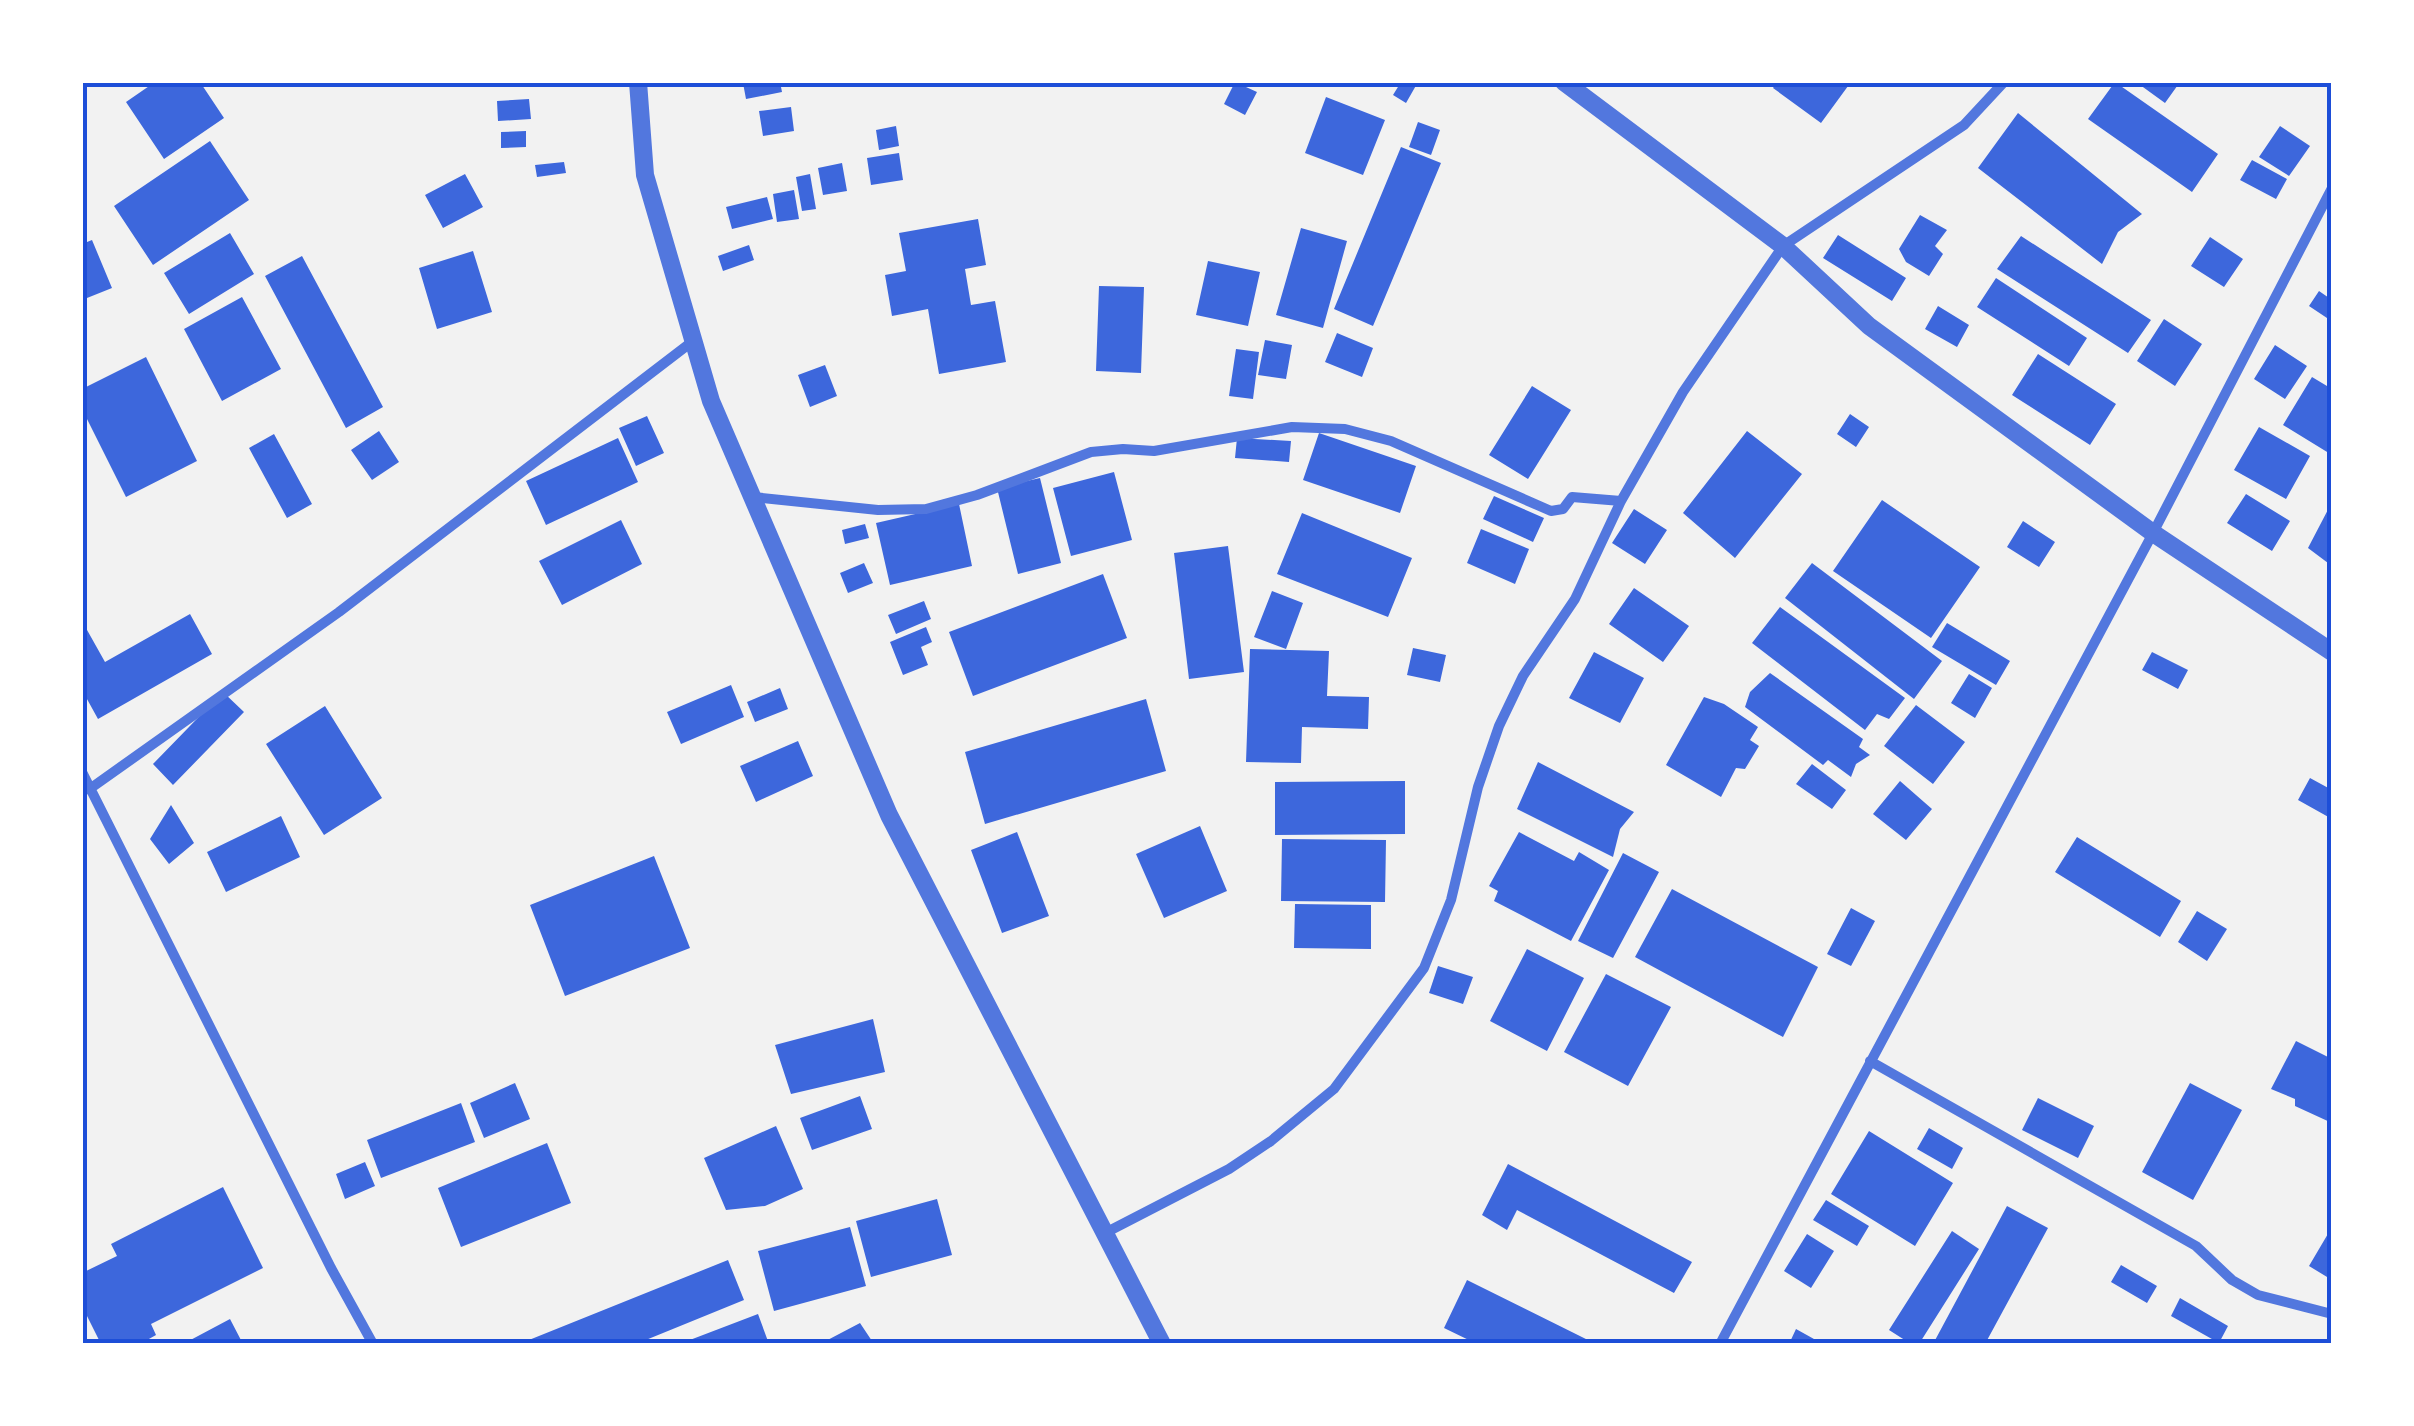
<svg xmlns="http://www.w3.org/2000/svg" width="2414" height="1426" font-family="Georgia,serif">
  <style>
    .building { fill: #3d67dc }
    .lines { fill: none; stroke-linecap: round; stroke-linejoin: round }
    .minor { stroke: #5277de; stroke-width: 10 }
    .tertiary { stroke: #5277de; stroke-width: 18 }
    .neatline { fill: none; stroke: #1d4ed8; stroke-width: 4 }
  </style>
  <rect width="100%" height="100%" fill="#f2f2f2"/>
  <path class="building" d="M155,82h45l24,36 -60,41 -38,-57z
    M780,82l2,10 -36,7 -3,-16z
    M1235,82l22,10 -12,23 -21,-11z
    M1401,82h17l-12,21 -13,-8z
    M1777,82h74l-30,41 -48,-35z
    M2115,82l103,72 -26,38 -104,-73z
    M2136,82h44l-15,21z
    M1326,97l59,23 -22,55 -58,-22z
    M529,99l2,20 -33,2 -1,-20z
    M791,107l3,24 -31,5 -4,-25z
    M2018,113l124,101 -24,18 -16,32 -124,-96z
    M1418,122l22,8 -9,25 -22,-8z
    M896,126l3,20 -20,4 -3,-20z
    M2280,126l30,20 -21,30 -30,-19z
    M526,131v16l-25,1v-16z
    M210,141l39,59 -96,65 -39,-59z
    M1401,147l40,16 -68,163 -39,-17z
    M899,153l4,27 -32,5 -4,-27z
    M2252,160l35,19 -11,20 -36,-19z
    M564,162l2,11 -29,4 -2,-12z
    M842,163l5,28 -24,4 -5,-27z
    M465,174l18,33 -40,21 -18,-33z
    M810,174l6,35 -14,2 -6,-34z
    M794,190l5,29 -22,3 -4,-28z
    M767,197l6,22 -41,10 -6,-22z
    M1920,215l27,15 -12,16 8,8 -14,22 -23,-14 -7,-13z
    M978,219l8,46 -21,4 6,36 24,-4 11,61 -67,12 -11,-65 -36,7 -7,-41 21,-4 -7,-38z
    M1301,228l46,13 -24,87 -47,-13z
    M230,233l24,41 -65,40 -25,-41z
    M1838,235l68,43 -14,23 -69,-43z
    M2021,236l130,84 -23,33 -131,-84z
    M2210,237l33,22 -19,28 -33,-21z
    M92,240l20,48 -30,12v-56z
    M749,245l5,15 -31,11 -5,-15z
    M473,251l19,61 -55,17 -18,-61z
    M302,256l81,151 -37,21 -81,-152z
    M1208,261l52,11 -12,54 -52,-11z
    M1996,278l91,60 -18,28 -92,-59z
    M1099,286l45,1 -3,86 -45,-2z
    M2319,291l13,9v11l-5,7 -18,-12z
    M242,297l39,72 -59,32 -38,-72z
    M1938,306l31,19 -12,22 -32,-18z
    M2164,319l38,25 -27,42 -38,-25z
    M1337,333l36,15 -11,29 -37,-15z
    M1265,340l27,5 -6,34 -28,-4z
    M2275,345l32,21 -22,33 -31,-20z
    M1236,349l23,3 -6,47 -24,-3z
    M2038,354l78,50 -26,41 -78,-50z
    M146,357l51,104 -71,36 -44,-88v-20z
    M825,365l12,31 -27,11 -12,-32z
    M2312,377l20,12v66l-49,-30z
    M1532,386l39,24 -43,69 -39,-24z
    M1850,414l19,13 -13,20 -19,-13z
    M647,416l17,37 -28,13 -17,-38z
    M2259,427l51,29 -24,43 -52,-29z
    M379,431l20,31 -27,18 -21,-30z
    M1747,431l55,43 -67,84 -52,-45z
    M1319,433l97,33 -16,47 -97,-33z
    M274,434l38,70 -25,14 -38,-70z
    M618,438l20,44 -92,43 -20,-44z
    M1237,438l54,3 -2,21 -54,-4z
    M1114,472l18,68 -61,16 -18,-68z
    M1040,478l21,85 -43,11 -21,-86z
    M2246,494l44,27 -18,30 -45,-28z
    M1494,496l50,22 -11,24 -50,-23z
    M1882,500l98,67 -49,71 -98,-67z
    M2332,502v64l-24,-18z
    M959,504l13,62 -82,19 -14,-62z
    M1634,509l33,21 -22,34 -33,-21z
    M1302,513l110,45 -24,59 -111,-43z
    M621,520l21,44 -80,41 -23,-44z
    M2023,521l32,21 -16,25 -32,-20z
    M865,524l4,14 -24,6 -3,-14z
    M1481,529l48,20 -14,35 -48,-21z
    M1228,546l16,126 -55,7 -15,-126z
    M864,563l9,20 -25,10 -8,-20z
    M1812,563l130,98 -28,38 -129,-101z
    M1103,574l24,64 -154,58 -24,-64z
    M1634,588l55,38 -26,36 -54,-38z
    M1272,591l31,12 -17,46 -32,-12z
    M924,601l7,18 -35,15 -8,-19z
    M1780,607l125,91 -16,21 -12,-5 -12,16 -113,-87z
    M190,614l22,40 -114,65 -16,-29v-69l23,41z
    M1947,623l63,38 -14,24 -64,-38z
    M926,627l6,15 -11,5 7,18 -25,10 -13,-33z
    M1413,648l33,7 -6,27 -33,-7z
    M1250,649l79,2 -2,45 42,1 -1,32 -66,-2 -1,36 -55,-1z
    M1594,652l50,26 -24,45 -51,-25z
    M2152,652l36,18 -10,19 -36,-19z
    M1770,673l93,66 -4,8 11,8 -14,9 -5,13 -23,-17 -5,5 -78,-58 5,-15z
    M1969,674l23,14 -17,30 -24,-15z
    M731,685l13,32 -63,27 -14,-32z
    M780,688l8,21 -33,13 -8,-20z
    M223,692l21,20 -71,73 -20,-21z
    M1704,697l20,7 34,23 -8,13 9,6 -14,23 -9,-1 -15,29 -55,-32z
    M1146,699l20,72 -181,53 -20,-72z
    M1916,705l49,37 -32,42 -49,-38z
    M325,706l57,92 -58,37 -58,-91z
    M798,741l15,35 -57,26 -16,-36z
    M1538,762l96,50 -14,17 -7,28 -96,-48z
    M1812,764l34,26 -14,19 -36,-25z
    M2310,778l22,12v29l-34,-19z
    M1405,781v53l-130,1v-53z
    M1900,781l32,28 -26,31 -33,-26z
    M171,805l23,38 -25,21 -19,-25z
    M281,816l19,41 -74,35 -19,-40z
    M1200,826l27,65 -63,27 -28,-64z
    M1017,832l32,84 -47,17 -31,-83z
    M1519,832l55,29 5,-9 30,18 -38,71 -77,-40 4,-10 -9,-5z
    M2077,837l104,64 -21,36 -105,-65z
    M1282,839l104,1 -1,62 -104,-1z
    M1623,853l36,19 -46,86 -35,-17z
    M654,856l36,92 -125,48 -35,-91z
    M1672,889l146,78 -35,70 -148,-80z
    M1295,904l76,1v44l-77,-1z
    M1851,908l24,13 -24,45 -24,-12z
    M2197,911l30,18 -20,32 -29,-19z
    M1527,949l57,29 -37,73 -57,-30z
    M1438,966l35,11 -10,27 -34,-11z
    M1606,974l65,33 -43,79 -64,-34z
    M873,1019l12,53 -94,22 -16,-49z
    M2296,1041l36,18v64l-37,-17v-7l-24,-10z
    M515,1083l15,36 -46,19 -14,-35z
    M2190,1083l52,27 -49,90 -51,-28z
    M860,1096l12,33 -60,21 -12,-32z
    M2038,1098l56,28 -16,32 -56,-28z
    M461,1103l14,39 -94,36 -14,-38z
    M776,1126l27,63 -38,17 -39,4 -22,-52z
    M1929,1128l34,20 -11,21 -35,-20z
    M1869,1131l84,52 -38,63 -84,-52z
    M547,1143l24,60 -110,44 -23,-59z
    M365,1162l10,24 -30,13 -9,-25z
    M1508,1164l184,98 -18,31 -157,-83 -10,20 -25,-15z
    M223,1187l40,81 -112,56 5,11 -16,9h-39l-19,-38v-33l35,-17 -6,-12z
    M937,1199l15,56 -81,22 -15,-56z
    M1826,1200l43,26 -12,20 -44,-26z
    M2007,1206l41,22 -63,116h-52z
    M850,1227l16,59 -92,25 -16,-60z
    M2332,1227v53l-23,-14z
    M1952,1231l27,18 -60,95h-8l-22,-14z
    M1807,1234l27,17 -23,37 -27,-17z
    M728,1260l16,40 -108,44h-117z
    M2121,1265l36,21 -10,17 -36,-21z
    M1467,1280l129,64h-119l-33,-16z
    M2180,1298l48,28 -9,17 -48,-27z
    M758,1314l11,30h-87v-1z
    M230,1319l13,25h-60z
    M860,1323l14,21h-54z
    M1796,1329l27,15h-34z"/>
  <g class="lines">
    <path class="minor" d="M753,497l125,13 48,-1 51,-14 114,-43 32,-3 31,2 138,-24 53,2 46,12 160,70 12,-2 9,-12 49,4
      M82,772l249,496 42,76
      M82,790l9,-2 248,-176 354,-271
      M1870,1061l326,185 36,34 26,15 74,19
      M1105,1233l124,-64 42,-28 63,-52 90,-121 27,-68 27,-113 21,-61 24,-50 52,-77 46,-98 62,-109 100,-146 181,-121 40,-43
      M1720,1344l433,-811 179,-345"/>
    <path class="tertiary" d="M638,82l7,93 66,226 178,414 273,529
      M1564,82l219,164 86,80 284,207 179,119"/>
  </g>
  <rect width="2414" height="1426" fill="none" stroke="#ffffff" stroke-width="170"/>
  <rect x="85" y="85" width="2244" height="1256" class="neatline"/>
</svg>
